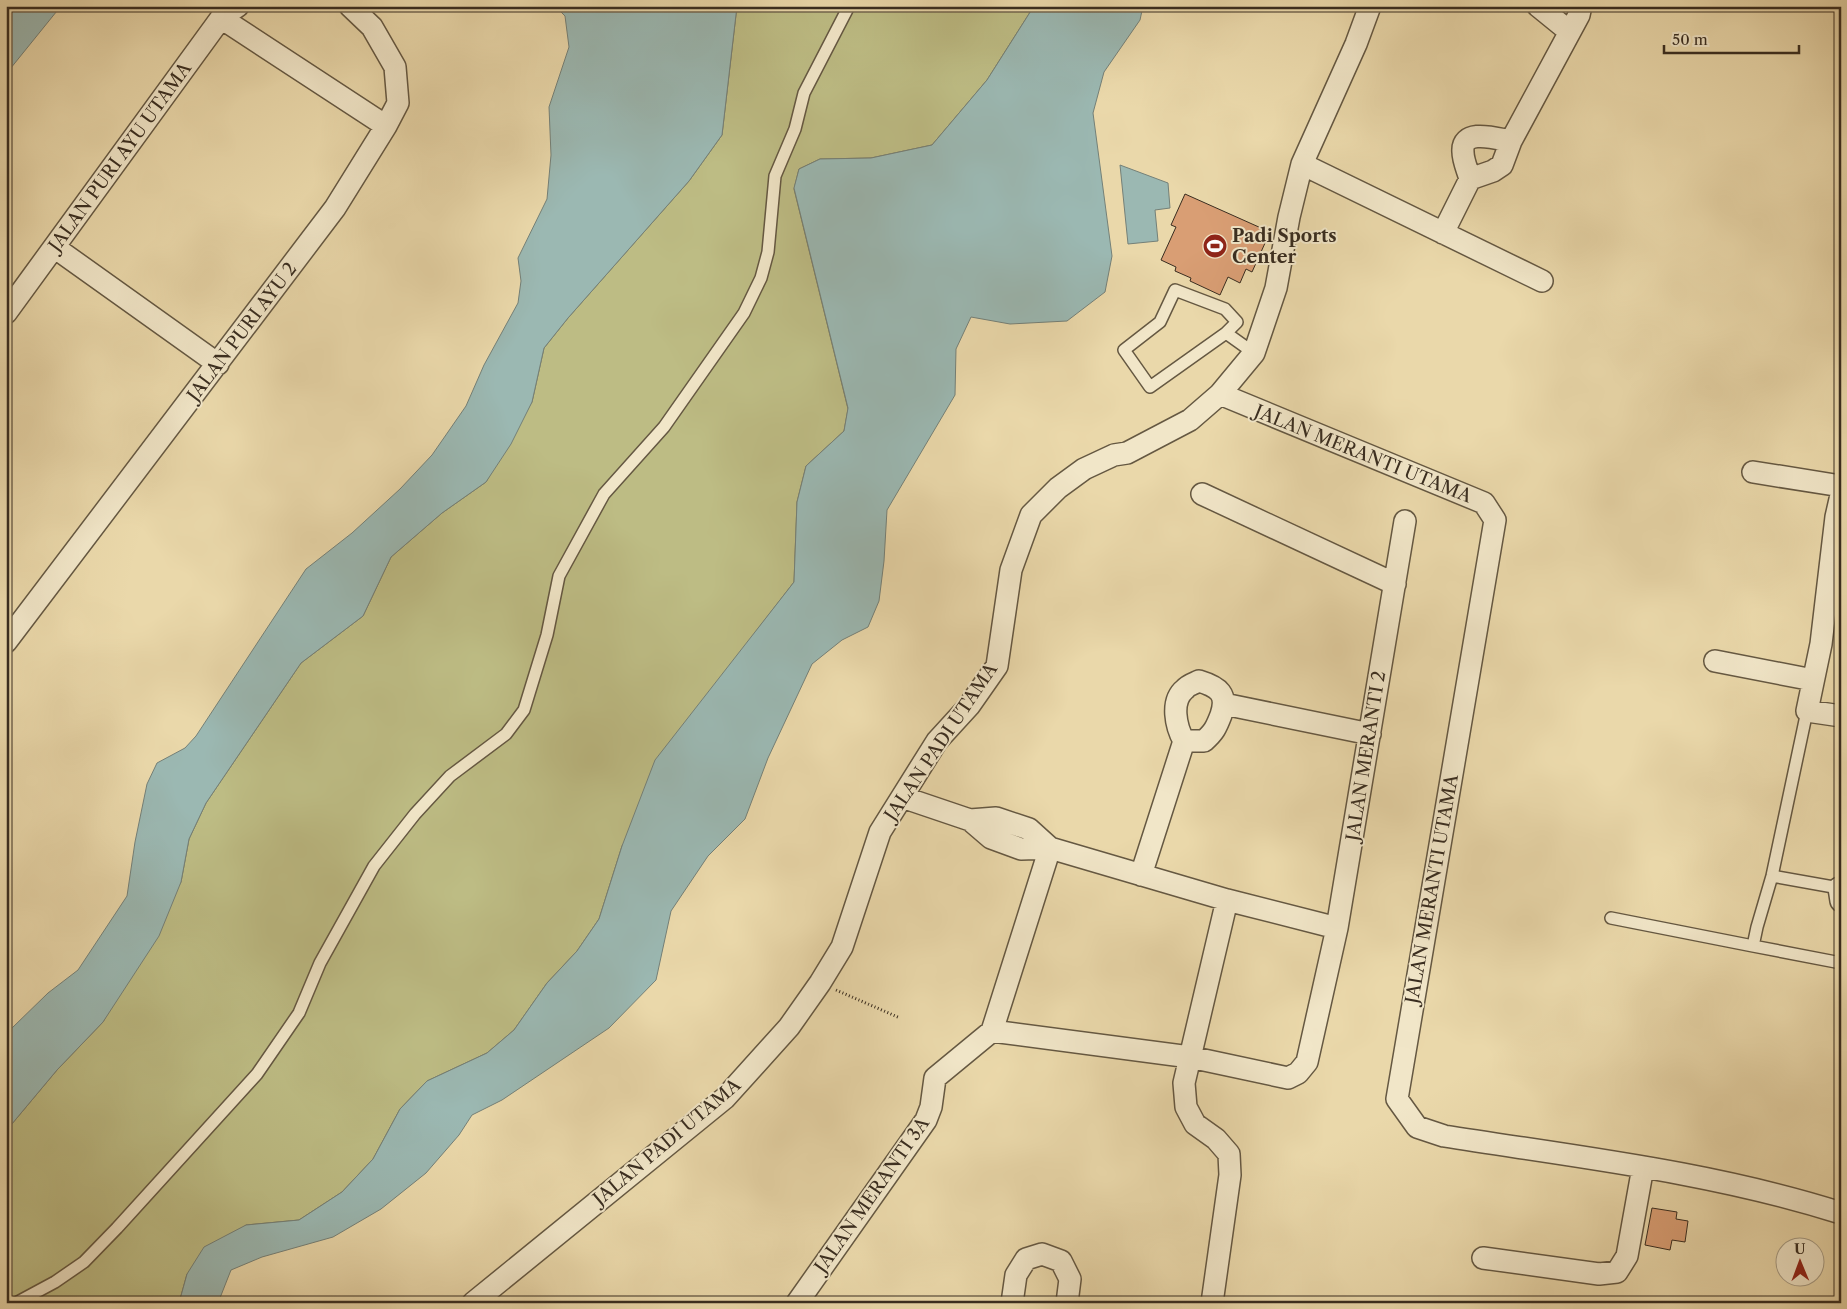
<svg xmlns="http://www.w3.org/2000/svg" width="1847" height="1309" font-family="'Libre Caslon Text',serif">
  <style>
    .green { fill: #bdbc84; stroke: #7b7452 }
    .water { fill: #9bb8b2; stroke: #748078 }
    .building { fill: #d99e74; stroke: #392d20 }
    .lines { fill: none; stroke-linecap: round; stroke-linejoin: round }
    .service-casing { stroke: #655842; stroke-width: 14 }
    .minor-casing { stroke: #655842; stroke-width: 24 }
    .path { stroke: #392d20; stroke-width: 3; stroke-dasharray: 1 2.5; stroke-linecap: butt }
    .service { stroke: #f1e6c8; stroke-width: 11 }
    .minor { stroke: #f1e6c8; stroke-width: 21 }
    .labels { text-anchor: middle; stroke-width: 4; stroke-linejoin: round; paint-order: stroke }
    .street-label { font-size: 18px; fill: #392d20; stroke: #f1e6c8 }
    .poi-label { font-size: 18px; font-weight: bold; fill: #392d20; stroke: #f1e6c8; text-anchor: start }
  </style>
  <rect width="100%" height="100%" fill="#ead8aa"/>
  <filter id="stains"><feTurbulence type="fractalNoise" baseFrequency=".004" numOctaves="4"/><feColorMatrix values="0 0 0 0 .2 0 0 0 0 .09 0 0 0 0 .02 0 0 0 .5 -.17"/></filter>
  <radialGradient id="worn" r=".72"><stop offset=".6" stop-color="#630" stop-opacity="0"/><stop offset="1" stop-color="#630" stop-opacity=".3"/></radialGradient>
  <path class="green" d="M737,6h297l-47,74 -55,65 -61,13 -51,1 -21,10 -5,20 54,220 -4,22 -38,35 -9,36 -3,80 -37,48 -135,216 -23,73 -22,32 -30,32 -33,47 -27,23 -60,28 -27,28 -27,50 -31,33 -43,28 -53,5 -59,49 -8,29h-173v-172l51,-61 46,-48 78,-140 8,-43 17,-36 95,-140 62,-47 28,-59 51,-44 44,-31 46,-80 12,-54 24,-30 121,-137 33,-46z"/>
  <path class="water" d="M6,6h55l-55,68z
    M555,6h182l-15,129 -33,46 -121,137 -24,30 -12,54 -21,42 -25,38 -44,31 -51,44 -28,59 -62,47 -95,140 -17,36 -8,43 -22,54 -56,86 -46,48 -51,61v-95l6,-8 36,-35 30,-23 49,-74 8,-54 12,-58 10,-21 28,-15 11,-12 110,-167 46,-36 48,-44 32,-34 34,-49 18,-41 34,-62 3,-22 -3,-23 29,-59 4,-44 -2,-48 20,-60 -4,-31z
    M1034,6h109l-3,14 -36,52 -11,41 19,143 -7,36 -38,29 -57,3 -39,-7 -15,32 -1,46 -68,115 -3,51 -5,40 -11,26 -26,13 -30,24 -44,94 -23,61 -37,37 -37,55 -15,69 -47,48 -107,72 -30,15 -13,20 -33,38 -45,36 -48,28 -71,20 -31,13 -13,33h-39l8,-29 17,-27 42,-22 53,-5 43,-28 31,-33 27,-50 27,-28 60,-28 27,-23 33,-47 30,-32 22,-32 23,-73 33,-86 139,-178 3,-80 9,-36 38,-35 4,-23 -54,-220 5,-19 21,-10 51,-1 61,-13 55,-65z
    M1120,165l48,18 2,25 -15,2 3,31 -30,3z"/>
  <path class="building" d="M1185,194l85,38 -18,40 -6,-3 -6,14 -12,-6 -8,18 -30,-14 1,-3 -16,-7 1,-4 -15,-7 15,-33 -5,-2z
    M1652,1208l25,4 -1,7 12,2 -3,21 -13,-2 -2,10 -25,-5z"/>
  <g class="lines">
    <defs>
      <path id="service" d="M1175,290l50,19 12,13 -11,11 -76,54 -26,-37 36,-28z
        M1226,333l28,20
        M1807,711l-35,165 -15,51 -4,19 88,17
        M1772,876l67,12
        M1611,918l142,28
        M16,1303l39,-21 29,-20 33,-34 140,-154 42,-61 21,-50 54,-97 41,-52 35,-38 56,-42 18,-24 23,-75 12,-59 45,-82 60,-67 80,-114 17,-35 7,-26 7,-76 20,-47 9,-36 45,-87"/>
      <path id="minor" d="M1538,6l32,26
        M221,18l165,108
        M1302,164l240,117
        M1470,179c-2,-8 -7,-18 -7,-27 -2,-25 35,-13 48,-11
        M1443,233l27,-54 23,-8 9,-6 9,-24 68,-126 2,-9
        M54,247l164,117
        M6,313l215,-295 17,-12
        M1220,394l264,109 11,17 -98,579 20,28 27,9c133,21 268,36 397,77
        M1753,472l88,14
        M1202,494l193,90
        M1841,495l-5,22 -15,127 -14,67 34,5
        M6,642l329,-434 51,-82 12,-23 -3,-36 -23,-40 -22,-21
        M1715,661l98,19
        M1199,681c20,6 29,13 22,34 -5,13 -7,17 -17,26h-20c-8,-14 -14,-40 1,-52 3,-4 10,-6 14,-8z
        M1224,704l146,30
        M902,797l68,23 21,18 30,11 29,-1 177,52 110,28
        M970,820l26,-2 33,11 21,19
        M1141,875l43,-134
        M1841,888h-2l2,13
        M992,1031l198,26 98,21 10,-5 9,-11 30,-134 68,-407
        M1483,1258l116,16 18,-2 10,-16 16,-89
        M473,1303l252,-205 64,-71 31,-44 22,-36 38,-115 57,-91 32,-35 28,-40 14,-96 20,-55 27,-27 26,-19 30,-14 13,-2 63,-33 30,-26 34,-41 22,-65 13,-71 13,-53 54,-120 14,-38
        M797,1303l129,-183 5,-13 4,-29 57,-47 58,-183
        M1012,1303l4,-28 10,-16 16,-5 19,7 9,18 -3,24
        M1212,1303l18,-128 -1,-21 -13,-15 -21,-15 -9,-17 -2,-24 43,-183"/>
    </defs>
    <use href="#service" class="service-casing"/>
    <use href="#minor" class="minor-casing"/>
    <path class="path" d="M836,990l64,28"/>
    <use href="#service" class="service"/>
    <use href="#minor" class="minor"/>
  </g>
  <defs>
    <symbol id="stadium-disc" viewBox="-11 -11 22 22"><circle r="9.5" fill="#8f2418" stroke="#f1e6c8"/><path d="M0-5a6.5 5 0 1 0 0 10a6.5 5 0 1 0 0-10ZM-3.5-1.8h7v3.6h-7Z" fill="#fff"/></symbol>
  </defs>
  <g fill-rule="evenodd">
    <use href="#stadium-disc" x="1201" y="232" width="28" height="28"/>
  </g>
  <g class="labels">
    <g class="street-label">
      <text transform="translate(120 157) rotate(-54)" y="6">JALAN PURI AYU UTAMA</text>
      <text transform="translate(242 332) rotate(-53)" y="6">JALAN PURI AYU 2</text>
      <text transform="translate(1363 454) rotate(22)" y="6">JALAN MERANTI UTAMA</text>
      <text transform="translate(941 742) rotate(-56)" y="6">JALAN PADI UTAMA</text>
      <text transform="translate(1366 756) rotate(-81)" y="6">JALAN MERANTI 2</text>
      <text transform="translate(1432 889) rotate(-80)" y="6">JALAN MERANTI UTAMA</text>
      <text transform="translate(667 1142) rotate(-40)" y="6">JALAN PADI UTAMA</text>
      <text transform="translate(872 1195) rotate(-55)" y="6">JALAN MERANTI 3A</text>
    </g>
    <g class="poi-label">
      <text x="1232" y="242">Padi Sports<tspan x="1232" dy="21">Center</tspan></text>
    </g>
  </g>
  <rect width="1847" height="1309" fill="none" stroke="#ead8aa" stroke-width="25"/>
  <rect x="8" y="8" width="1832" height="1294" fill="none" stroke="#392d20" stroke-width="2.5"/>
  <rect x="12" y="12" width="1822" height="1284" fill="none" stroke="#392d20"/>
  <g transform="translate(1800 1262) rotate(359)"><circle r="24" fill="#f1e6c8" stroke="#a79c85"/>
  <path d="M0-4L9 19L0 12L-9 19Z" fill="#8f2418"/>
  <text y="-8" font-size="14" font-weight="bold" text-anchor="middle" fill="#392d20">U</text>
  </g>
  <path d="M1664 45v8h135v-8" fill="none" stroke="#392d20" stroke-width="2.5"/>
  <text x="1672" y="45" font-size="15" fill="#392d20" stroke="#f1e6c8" stroke-width="4" paint-order="stroke">50 m</text>
  <rect width="100%" height="100%" filter="url(#stains)"/>
  <rect width="100%" height="100%" fill="url(#worn)"/>
</svg>
